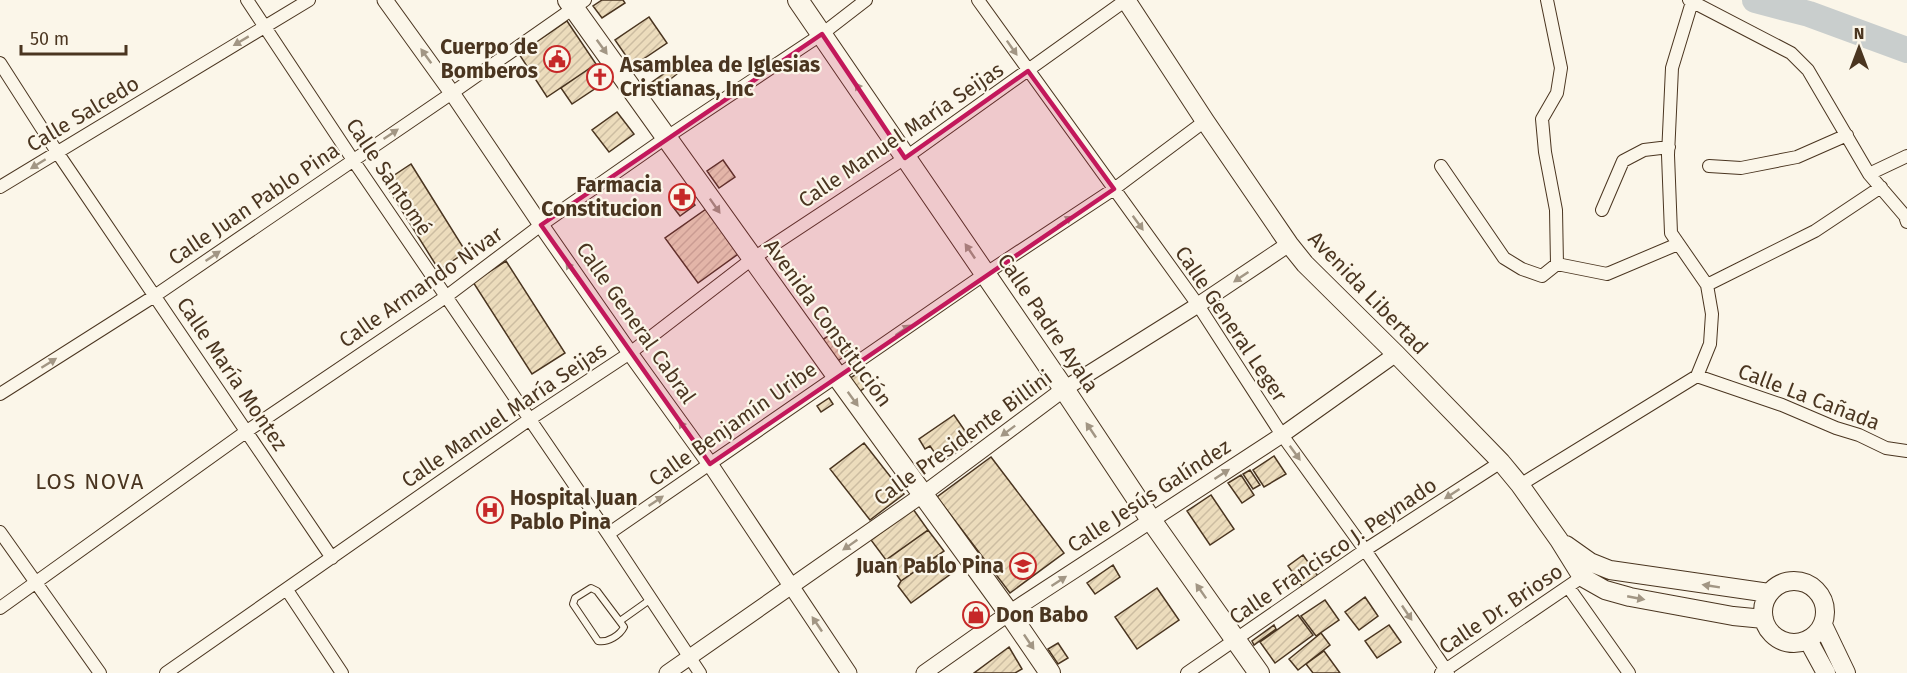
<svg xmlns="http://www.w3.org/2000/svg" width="1907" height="673" font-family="'Fira Sans',sans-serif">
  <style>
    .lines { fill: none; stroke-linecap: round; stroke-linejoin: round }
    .river { stroke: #c9cecd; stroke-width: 26 }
    .building { fill: url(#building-hatch); stroke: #4a3520; stroke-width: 1.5 }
    .service-casing { stroke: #4a3520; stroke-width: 8 }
    .minor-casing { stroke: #4a3520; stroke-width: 14 }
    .tertiary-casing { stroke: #4a3520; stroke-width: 17 }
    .secondary-casing { stroke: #4a3520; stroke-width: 20 }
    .primary-casing { stroke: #4a3520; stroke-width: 22 }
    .service { stroke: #fbf6e9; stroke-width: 6 }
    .minor { stroke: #fbf6e9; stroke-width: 12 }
    .tertiary { stroke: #fbf6e9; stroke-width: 15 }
    .secondary { stroke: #fbf6e9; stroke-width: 18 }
    .primary { stroke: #fbf6e9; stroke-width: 20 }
    .oneway { fill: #a29684 }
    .marked { fill: #c2185b; fill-opacity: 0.2; stroke: #c2185b; stroke-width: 4.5; stroke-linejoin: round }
    .labels { text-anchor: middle; stroke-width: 4.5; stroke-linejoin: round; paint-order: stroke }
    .poi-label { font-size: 21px; font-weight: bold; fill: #4a3520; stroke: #fbf6e9; text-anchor: end }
    .street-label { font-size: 21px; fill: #4a3520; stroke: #fbf6e9 }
    .neighbourhood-label { font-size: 22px; letter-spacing: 1.5px; fill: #4a3520; stroke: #fbf6e9 }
  </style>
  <defs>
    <pattern id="building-hatch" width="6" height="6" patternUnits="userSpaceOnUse" patternTransform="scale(1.5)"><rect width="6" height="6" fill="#ecdcbc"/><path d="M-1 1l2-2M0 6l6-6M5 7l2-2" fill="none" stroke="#ccbda1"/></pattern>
  </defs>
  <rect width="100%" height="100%" fill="#fbf6e9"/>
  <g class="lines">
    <path class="river" d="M1755,0l54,14 98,36"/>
  </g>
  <path class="building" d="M602,0h21l2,3 -23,15 -9,-12z
    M649,17l18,26 -34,23 -18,-26z
    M567,21l29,43 -49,33 -28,-43z
    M596,64l12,16 -36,24 -11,-16z
    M672,68l5,6 -23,18 -6,-7z
    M617,112l17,22 -25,18 -17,-22z
    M723,160l12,17 -16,11 -12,-17z
    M411,164l55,88 -27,18 -55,-88z
    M680,186l15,19 -15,11 -7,-9 7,-5 -8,-10z
    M709,207l32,45 -43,31 -33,-45z
    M506,261l59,92 -33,21 -59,-92z
    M836,331l15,21 -15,10 -14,-22z
    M858,373l8,14 -10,7 -9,-14z
    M829,398l4,6 -12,8 -4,-6z
    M954,415l18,26 -30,22 -12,-17 -5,3 -6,-10z
    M864,443l40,51 -34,26 -40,-51z
    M1274,456l12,18 -22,13 -11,-17z
    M991,457l73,96 -54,40 -73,-96z
    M1250,470l10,15 -7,4 -10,-15z
    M1241,475l13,20 -12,8 -14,-20z
    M1211,495l23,34 -24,16 -23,-34z
    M913,509l15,21 -42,30 -15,-20z
    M928,530l16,21 -43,30 -15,-21z
    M938,555l14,18 -41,30 -13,-17 3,-5z
    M1303,555l15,21 -15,11 -15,-21z
    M1113,565l7,12 -25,17 -8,-11z
    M1157,588l22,32 -42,29 -22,-32z
    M1365,597l13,19 -19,14 -14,-18z
    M1325,600l14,20 -23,16 -15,-20z
    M976,604l12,13 -12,10 -12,-13z
    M1298,615l15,20 -38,28 -15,-21z
    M1274,625l2,4 -22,16 -2,-4z
    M1389,625l12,17 -24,16 -12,-17z
    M1321,633l9,12 -32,25 -9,-11z
    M1058,643l10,15 -10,6 -10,-15z
    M1009,647l13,22 -7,4h-41z
    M1324,651l16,22h-27l-7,-9z"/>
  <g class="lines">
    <defs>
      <path id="service" d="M591,588l6,3 27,36c-4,8 -16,16 -26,14l-25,-37 2,-6z
        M620,621l31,-22"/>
      <path id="minor" d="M247,0l106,160 255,374 92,139
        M978,0l220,305 84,130 83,115 83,123
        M1547,0l14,68 -4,25 -15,26 3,33 11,58 1,54
        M1689,0l102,53 17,17 61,104 36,42 2,6
        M0,63l57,89 275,406
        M1441,166l63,92 18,11 20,7 15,-12 50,10 71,-30
        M1709,166l32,2 56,-11 50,-22
        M1869,174l38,-18
        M0,187l309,-187
        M1602,210l21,-49 21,-11 25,-3
        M1707,285l108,-54 66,-44
        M1697,376l85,29 54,23 23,7 27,13 21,3
        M0,394l156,-99 296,-202 133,-93
        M1520,485l177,-109 13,-32 2,-30 -5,-29 -36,-52 -3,-78 4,-87 20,-66
        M0,532l100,141
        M608,534l377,-260 129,-85 91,-68
        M1569,588l60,85
        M287,590l55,83
        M0,608l247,-177 200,-135 94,-71 126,-88 155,-103 44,-34
        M166,673l364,-254 100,-66 122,-94 153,-101 221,-158
        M1187,673l178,-123 136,-88
        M1441,673l141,-96"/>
      <path id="tertiary" d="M385,0l67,93 89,132 89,128 80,111 139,209
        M667,673l255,-178 142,-106 134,-84 91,-61
        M924,673l85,-60 273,-178 114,-81"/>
      <path id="secondary" d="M1126,0l79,121 84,123 16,20 91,90 105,108 19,23 39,55 23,37 23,13 25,7 103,19 31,3
        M1566,545l24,17 20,8 159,23
        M1763 612a31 31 0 1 1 62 0a31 31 0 1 1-62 0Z
        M1823,625l23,48
        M1808,640l18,33"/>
      <path id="primary" d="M568,0l269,376 172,237 41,60
        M798,0l266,389 87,131 108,153"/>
    </defs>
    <use href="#service" class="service-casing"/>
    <use href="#minor" class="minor-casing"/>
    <use href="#tertiary" class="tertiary-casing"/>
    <use href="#secondary" class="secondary-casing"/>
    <use href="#primary" class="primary-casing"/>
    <use href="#service" class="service"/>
    <use href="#minor" class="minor"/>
    <use href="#tertiary" class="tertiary"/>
    <use href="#secondary" class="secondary"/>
    <use href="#primary" class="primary"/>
  </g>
  <defs><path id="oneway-solid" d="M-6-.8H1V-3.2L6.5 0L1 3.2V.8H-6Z" transform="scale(1.5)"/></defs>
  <g class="oneway">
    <use href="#oneway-solid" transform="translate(241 41) rotate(149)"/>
    <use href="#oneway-solid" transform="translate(602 47) rotate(54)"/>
    <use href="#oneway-solid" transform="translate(1012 48) rotate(55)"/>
    <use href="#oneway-solid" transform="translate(426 56) rotate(-126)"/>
    <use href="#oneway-solid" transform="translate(860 90) rotate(-124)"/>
    <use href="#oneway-solid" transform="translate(391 134) rotate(-34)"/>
    <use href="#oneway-solid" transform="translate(38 164) rotate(148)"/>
    <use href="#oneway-solid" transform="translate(715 206) rotate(55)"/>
    <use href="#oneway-solid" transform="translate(1065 221) rotate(-33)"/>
    <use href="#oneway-solid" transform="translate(1138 223) rotate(54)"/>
    <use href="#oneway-solid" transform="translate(970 251) rotate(-124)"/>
    <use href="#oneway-solid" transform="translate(213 256) rotate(-34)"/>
    <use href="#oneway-solid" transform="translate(571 269) rotate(-125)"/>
    <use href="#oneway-solid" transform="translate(1241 277) rotate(146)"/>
    <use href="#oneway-solid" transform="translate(903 330) rotate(-35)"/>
    <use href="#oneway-solid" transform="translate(49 363) rotate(-32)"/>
    <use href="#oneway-solid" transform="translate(853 399) rotate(54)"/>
    <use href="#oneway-solid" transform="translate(684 428) rotate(-126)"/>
    <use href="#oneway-solid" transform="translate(1091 430) rotate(-124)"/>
    <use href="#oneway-solid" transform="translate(1008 431) rotate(143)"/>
    <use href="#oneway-solid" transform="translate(1295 453) rotate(54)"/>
    <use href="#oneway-solid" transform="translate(1222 474) rotate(-33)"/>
    <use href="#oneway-solid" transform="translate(1452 494) rotate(147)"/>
    <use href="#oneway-solid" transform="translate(656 501) rotate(-34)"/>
    <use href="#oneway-solid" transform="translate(850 545) rotate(145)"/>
    <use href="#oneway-solid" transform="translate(1059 581) rotate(-33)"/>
    <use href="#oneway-solid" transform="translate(1711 586) rotate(-171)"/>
    <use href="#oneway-solid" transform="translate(1201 591) rotate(-125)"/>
    <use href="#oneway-solid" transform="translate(1636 598) rotate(11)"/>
    <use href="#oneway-solid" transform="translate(1407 613) rotate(56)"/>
    <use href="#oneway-solid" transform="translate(817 624) rotate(-124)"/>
    <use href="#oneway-solid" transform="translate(1029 642) rotate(56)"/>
  </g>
  <path class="marked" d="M822,34l83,124 123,-87 86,118 -404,275 -169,-239z"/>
  <defs>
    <symbol id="civic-ring" viewBox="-11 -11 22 22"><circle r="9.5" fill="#fbf6e9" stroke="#c62828" stroke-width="1.5"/><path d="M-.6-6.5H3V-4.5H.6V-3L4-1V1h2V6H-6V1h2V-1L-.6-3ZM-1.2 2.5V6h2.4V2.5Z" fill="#c62828"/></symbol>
    <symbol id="church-ring" viewBox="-11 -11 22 22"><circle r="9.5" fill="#fbf6e9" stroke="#c62828" stroke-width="1.5"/><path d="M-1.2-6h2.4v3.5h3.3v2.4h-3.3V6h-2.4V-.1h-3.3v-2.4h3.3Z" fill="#c62828"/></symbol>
    <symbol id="pharmacy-ring" viewBox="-11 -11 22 22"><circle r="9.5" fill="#fbf6e9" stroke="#c62828" stroke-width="1.5"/><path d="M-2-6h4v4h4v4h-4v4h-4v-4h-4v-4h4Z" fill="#c62828"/></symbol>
    <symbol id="hospital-ring" viewBox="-11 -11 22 22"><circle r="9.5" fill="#fbf6e9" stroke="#c62828" stroke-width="1.5"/><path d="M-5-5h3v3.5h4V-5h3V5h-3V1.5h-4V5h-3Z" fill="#c62828"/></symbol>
    <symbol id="school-ring" viewBox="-11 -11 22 22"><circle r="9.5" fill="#fbf6e9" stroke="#c62828" stroke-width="1.5"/><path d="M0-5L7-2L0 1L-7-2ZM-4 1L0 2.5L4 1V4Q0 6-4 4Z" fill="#c62828"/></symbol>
    <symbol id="shop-ring" viewBox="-11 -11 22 22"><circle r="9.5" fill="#fbf6e9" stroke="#c62828" stroke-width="1.5"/><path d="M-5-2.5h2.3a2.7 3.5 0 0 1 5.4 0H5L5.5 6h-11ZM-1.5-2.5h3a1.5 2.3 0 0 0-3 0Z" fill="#c62828"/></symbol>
  </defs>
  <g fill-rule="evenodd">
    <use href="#civic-ring" x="542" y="44" width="30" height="30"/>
    <use href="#church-ring" x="585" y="62" width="30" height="30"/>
    <use href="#pharmacy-ring" x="667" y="182" width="30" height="30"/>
    <use href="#hospital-ring" x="475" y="495" width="30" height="30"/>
    <use href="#school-ring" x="1008" y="551" width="30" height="30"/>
    <use href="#shop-ring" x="961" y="600" width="30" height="30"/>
  </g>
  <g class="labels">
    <g class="poi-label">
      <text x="538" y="54">Cuerpo de<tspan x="538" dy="24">Bomberos</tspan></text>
      <text x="620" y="72" text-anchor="start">Asamblea de Iglesias<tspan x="620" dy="24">Cristianas, Inc</tspan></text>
      <text x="662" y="192">Farmacia<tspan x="662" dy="24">Constitucion</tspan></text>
      <text x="510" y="505" text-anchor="start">Hospital Juan<tspan x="510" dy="24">Pablo Pina</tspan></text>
      <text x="1004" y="573">Juan Pablo Pina</text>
      <text x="996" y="622" text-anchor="start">Don Babo</text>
    </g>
    <g class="street-label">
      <text transform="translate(83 114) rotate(-31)" y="7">Calle Salcedo</text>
      <text transform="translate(901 135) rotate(-34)" y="7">Calle Manuel María Seijas</text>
      <text transform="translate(389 177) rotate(56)" y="7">Calle Santomé</text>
      <text transform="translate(254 204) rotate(-34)" y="7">Calle Juan Pablo Pina</text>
      <text transform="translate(421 287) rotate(-35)" y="7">Calle Armando Nivar</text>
      <text transform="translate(1368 293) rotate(46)" y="7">Avenida Libertad</text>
      <text transform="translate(636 323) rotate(55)" y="7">Calle General Cabral</text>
      <text transform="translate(828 323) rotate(54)" y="7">Avenida Constitución</text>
      <text transform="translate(1048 323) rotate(56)" y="7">Calle Padre Ayala</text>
      <text transform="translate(1231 324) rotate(56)" y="7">Calle General Leger</text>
      <text transform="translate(232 374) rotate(56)" y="7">Calle María Montez</text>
      <text transform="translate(1809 397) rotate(21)" y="7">Calle La Cañada</text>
      <text transform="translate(504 415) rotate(-34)" y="7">Calle Manuel María Seijas</text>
      <text transform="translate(733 424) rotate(-35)" y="7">Calle Benjamín Uribe</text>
      <text transform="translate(963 438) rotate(-36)" y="7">Calle Presidente Billini</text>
      <text transform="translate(1149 496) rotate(-33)" y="7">Calle Jesús Galíndez</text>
      <text transform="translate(1333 551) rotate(-34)" y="7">Calle Francisco J. Peynado</text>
      <text transform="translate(1501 609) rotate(-34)" y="7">Calle Dr. Brioso</text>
    </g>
    <g class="neighbourhood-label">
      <text x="90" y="489">LOS NOVA</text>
    </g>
  </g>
  <g transform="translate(1859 48)" stroke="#fbf6e9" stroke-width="4.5" paint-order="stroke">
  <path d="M0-4.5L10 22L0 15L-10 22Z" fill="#4a3520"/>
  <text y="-9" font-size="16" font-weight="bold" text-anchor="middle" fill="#4a3520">N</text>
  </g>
  <path d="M21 45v9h105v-9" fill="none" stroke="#4a3520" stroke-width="3"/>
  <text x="30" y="45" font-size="18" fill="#4a3520" stroke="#fbf6e9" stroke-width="4.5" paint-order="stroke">50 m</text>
</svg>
